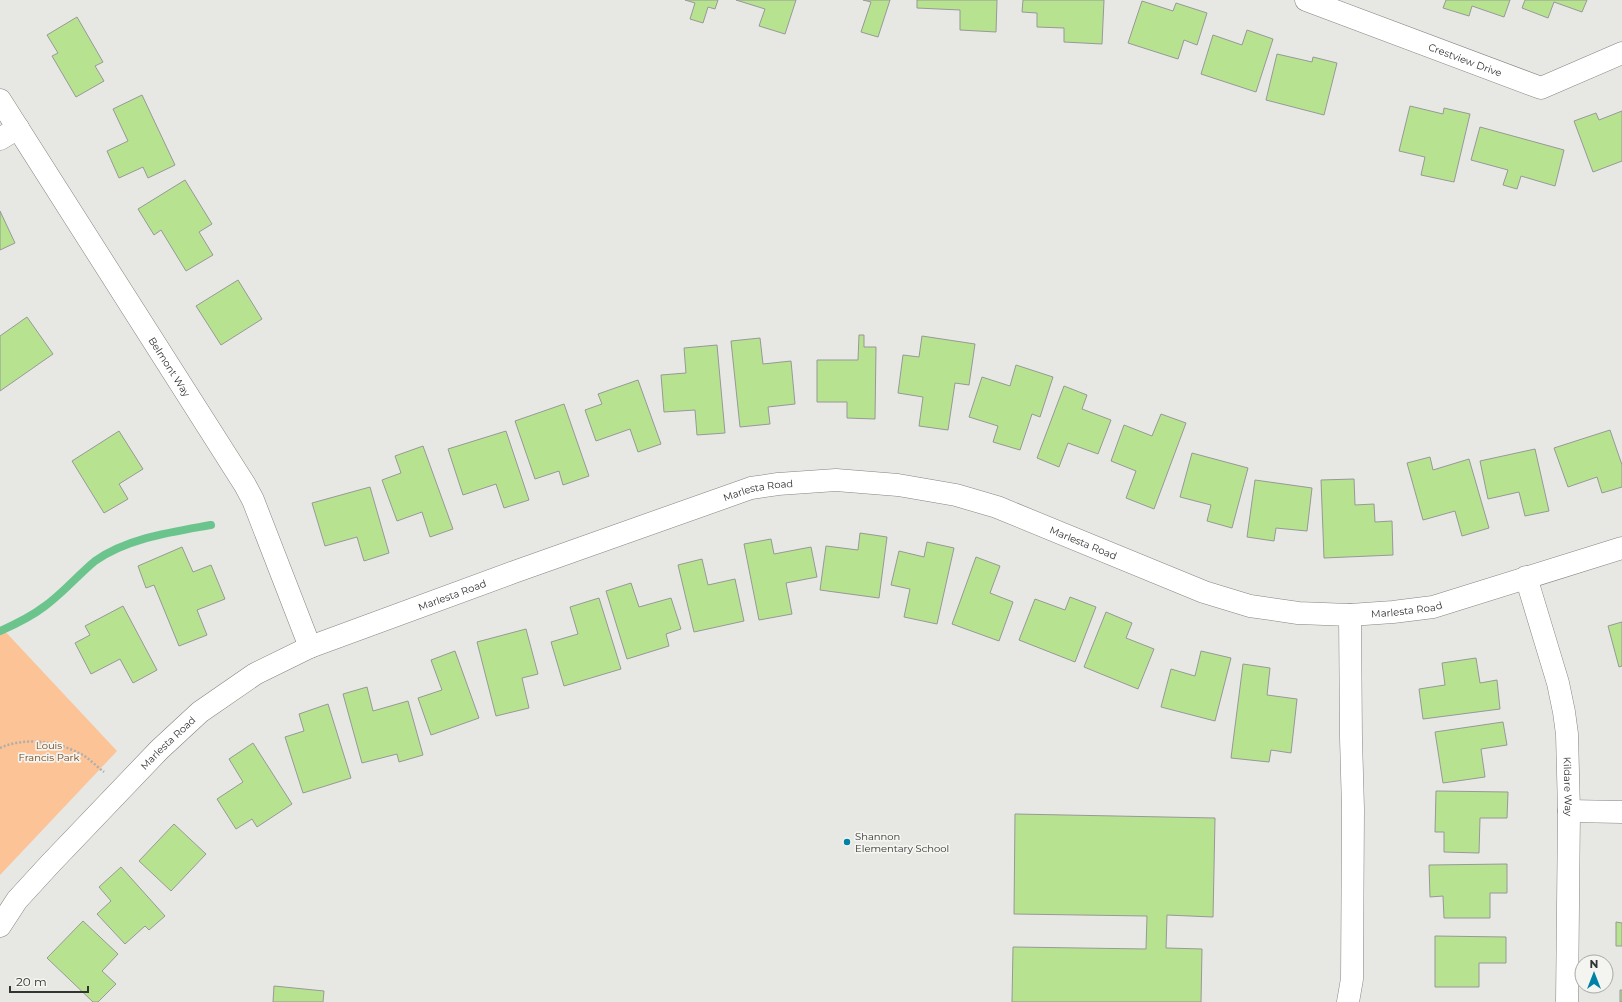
<svg xmlns="http://www.w3.org/2000/svg" width="1622" height="1002" font-family="Montserrat,sans-serif">
  <style>
    .green { fill: #fcc396 }
    .lines { fill: none; stroke-linecap: round; stroke-linejoin: round }
    .stream { stroke: #6cc48d; stroke-width: 8 }
    .building { fill: #b7e391; stroke: #979996 }
    .minor-casing { stroke: #848481; stroke-width: 23 }
    .path { stroke: #aeaeab; stroke-width: 2.5; stroke-dasharray: 2 2; stroke-linecap: butt }
    .minor { stroke: #fff; stroke-width: 22 }
    .poi-dot { fill: #0081a6; stroke: #f4f4f1; stroke-width: 1.5 }
    .labels { text-anchor: middle; stroke-width: 3.5; stroke-linejoin: round; paint-order: stroke }
    .street-label { font-size: 10px; fill: #333332; stroke: #f4f4f1 }
    .park-label { font-size: 10px; fill: #744416; stroke: #f4f4f1 }
    .poi-label { font-size: 10px; fill: #333332; stroke: #f4f4f1; text-anchor: start }
  </style>
  <rect width="100%" height="100%" fill="#e7e7e4"/>
  <path class="green" d="M0,626l117,125 -117,124z"/>
  <g class="lines">
    <path class="stream" d="M0,631c16,-7 32,-15 45,-25 18,-13 33,-31 50,-45 33,-23 77,-29 116,-36"/>
  </g>
  <path class="building" d="M685,0h33l-3,9 -7,-2 -5,16 -13,-4 5,-16z
    M736,0h60l-11,34 -26,-8 6,-17z
    M863,0h27l-12,37 -17,-5 10,-30z
    M917,0h80l-1,32 -36,-2v-20l-43,-2z
    M1023,0h81l-2,44 -38,-2v-14l-27,-1v-14l-15,-1z
    M1446,0h64l-6,17 -32,-11 -3,10 -26,-8z
    M1525,0h62l-5,12 -28,-10 -6,16 -26,-10z
    M1142,1l31,10 3,-8 31,10 -10,32 -13,-5 -6,19 -50,-16z
    M77,17l26,45 -8,4 9,15 -28,16 -24,-41 6,-3 -11,-18z
    M1247,30l26,9 -17,53 -55,-18 12,-39 29,10z
    M1277,54l35,8 1,-5 24,6 -13,52 -58,-15z
    M142,95l33,70 -27,13 -5,-11 -24,11 -12,-27 21,-10 -15,-32z
    M1410,106l33,8 1,-6 26,6 -16,68 -33,-7 4,-18 -26,-6z
    M1622,111v50l-29,11 -19,-51 22,-8 3,7z
    M1480,127l84,23 -9,36 -34,-10 -4,13 -14,-4 5,-15 -37,-10z
    M185,180l27,44 -13,8 14,23 -27,16 -25,-41 -7,5 -16,-26z
    M0,211l15,32 -15,7z
    M238,280l24,39 -41,26 -25,-39z
    M27,317l26,37 -53,37v-55z
    M859,335h5v12h12l-1,72 -28,-1v-16h-30v-42h41z
    M922,336l53,8 -6,41 -14,-2 -7,47 -29,-4 4,-29 -25,-4 5,-38 16,2z
    M760,338l3,26 28,-3 4,43 -27,3 2,17 -30,3 -9,-86z
    M717,345l8,88 -28,2 -2,-25 -31,2 -3,-37 25,-2 -2,-25z
    M1016,365l37,12 -13,40 -8,-3 -12,36 -27,-8 5,-16 -29,-9 13,-40 28,9z
    M638,380l23,64 -23,8 -8,-23 -34,12 -11,-31 17,-6 -4,-10z
    M1064,386l23,9 -5,14 29,11 -13,34 -30,-11 -9,24 -22,-9z
    M564,404l25,72 -26,9 -4,-14 -24,8 -20,-58z
    M1161,414l25,9 -32,86 -28,-11 10,-27 -25,-10 13,-36 28,11z
    M1610,430l12,35v22l-20,6 -5,-16 -29,10 -14,-39z
    M119,431l24,38 -24,15 9,15 -24,14 -32,-52z
    M506,431l23,69 -25,8 -8,-24 -33,11 -15,-46z
    M423,446l30,83 -23,8 -8,-25 -25,9 -15,-41 19,-7 -6,-17z
    M1535,449l14,62 -24,5 -6,-24 -31,7 -8,-38z
    M1192,453l56,15 -16,60 -25,-7 4,-16 -31,-8z
    M1430,457l3,13 36,-11 20,69 -27,8 -7,-25 -32,9 -16,-57z
    M1354,479l1,26 19,-1 1,18 17,-1 1,34 -69,3 -3,-78z
    M1255,480l57,8 -5,43 -31,-3 -2,13 -27,-4z
    M370,487l19,66 -25,8 -7,-24 -32,9 -13,-43z
    M860,533l27,4 -8,61 -59,-8 6,-44 32,4z
    M771,539l3,15 37,-7 6,30 -31,6 6,31 -33,6 -15,-76z
    M927,542l27,6 -17,76 -33,-7 6,-28 -19,-4 8,-34 25,6z
    M182,547l11,25 18,-7 14,34 -28,11 10,25 -28,11 -25,-61 -8,3 -8,-22z
    M976,557l24,9 -10,27 23,9 -14,39 -47,-17z
    M702,559l6,26 27,-6 9,42 -50,11 -16,-67z
    M631,583l8,24 32,-9 10,31 -15,5 3,12 -42,13 -21,-68z
    M1070,597l26,10 -21,55 -56,-22 16,-41 30,11z
    M599,598l22,71 -57,17 -13,-44 27,-8 -8,-27z
    M123,606l34,64 -24,13 -13,-24 -29,15 -16,-31 15,-8 -5,-9z
    M1106,612l26,11 -6,15 28,11 -16,40 -54,-22z
    M1622,622v44l-3,1 -11,-41z
    M526,629l12,45 -16,4 7,30 -33,8 -19,-74z
    M455,651l24,67 -48,17 -13,-37 24,-8 -11,-30z
    M1201,651l30,7 -16,63 -54,-14 10,-38 24,7z
    M1476,658l4,25 17,-3 3,29 -77,10 -4,-30 26,-4 -3,-22z
    M1243,664l27,4 -3,27 30,4 -6,54 -20,-3 -2,12 -38,-4z
    M367,687l6,24 35,-10 15,54 -24,7 -2,-8 -35,9 -19,-69z
    M328,704l23,74 -48,15 -18,-56 19,-6 -5,-17z
    M1503,722l4,23 -26,4 4,28 -42,6 -8,-51z
    M253,743l39,61 -35,23 -5,-8 -16,10 -19,-30 26,-17 -14,-23z
    M1436,791l72,1 -1,26h-27l-1,35 -35,-1v-20h-9z
    M1015,814l200,4 -2,99 -46,-2 -1,33 36,1 -1,53h-189l1,-55 133,2 1,-33 -133,-2z
    M174,824l32,30 -35,37 -32,-30z
    M1507,864v29h-17v25h-46l-1,-22 -13,1 -1,-32z
    M121,867l44,49 -16,14 -4,-4 -20,18 -28,-30 14,-13 -12,-14z
    M83,921l35,33 -16,17 14,13 -18,18h-5l-46,-44z
    M1616,922l6,1v23h-6z
    M1435,936l71,1v26h-27v24h-44z
    M274,986l50,5 -1,11h-50z
    M1620,990h2v12h-2z"/>
  <g class="lines">
    <defs>
      <g id="minor">
        <path id="s1" d="M1306,0l235,88 81,-35"/>
        <path id="s2" d="M0,100l245,385 8,15 57,147"/>
        <path d="M0,139l18,-11"/>
        <path id="s3" d="M1526,577l32,106 6,29 3,22 2,77 -2,191"/>
        <path d="M1569,811l53,1"/>
        <path id="s4" d="M0,926l17,-26 33,-36 109,-114 41,-38 55,-38 55,-27 204,-75 237,-84 27,-4 58,-4 62,5 58,10 41,12 207,85 46,14 48,7 52,2 43,-3 40,-5 189,-59"/>
        <path d="M1348,1002l4,-23 1,-170 -2,-71 -1,-123"/>
      </g>
    </defs>
    <use href="#minor" class="minor-casing"/>
    <path class="path" d="M0,748c24,-11 56,-7 79,5 9,4 17,13 25,19"/>
    <use href="#minor" class="minor"/>
  </g>
  <circle class="poi-dot" cx="847" cy="842" r="4"/>
  <g class="labels">
    <g class="street-label">
      <text dy="4" stroke="none"><textPath href="#s1" startOffset="170">Crestview Drive</textPath></text>
      <text dy="4" stroke="none"><textPath href="#s2" startOffset="316">Belmont Way</textPath></text>
      <text dy="4" stroke="none"><textPath href="#s4" startOffset="897">Marlesta Road</textPath></text>
      <text dy="4" stroke="none"><textPath href="#s4" startOffset="1233">Marlesta Road</textPath></text>
      <text dy="4" stroke="none"><textPath href="#s4" startOffset="573">Marlesta Road</textPath></text>
      <text dy="4" stroke="none"><textPath href="#s4" startOffset="1569">Marlesta Road</textPath></text>
      <text dy="4" stroke="none"><textPath href="#s4" startOffset="249">Marlesta Road</textPath></text>
      <text dy="4" stroke="none"><textPath href="#s3" startOffset="215">Kildare Way</textPath></text>
    </g>
    <g class="park-label">
      <text x="49" y="749">Louis<tspan x="49" dy="12">Francis Park</tspan></text>
    </g>
    <g class="poi-label">
      <text x="855" y="840">Shannon<tspan x="855" dy="12">Elementary School</tspan></text>
    </g>
  </g>
  <g transform="translate(1594 974)"><circle r="19" fill="#f4f4f1" stroke="#a7a7a5"/>
  <path d="M0-3L7 15L0 10L-7 15Z" fill="#0081a6"/>
  <text y="-6" font-size="11" font-weight="bold" text-anchor="middle" fill="#333332">N</text>
  </g>
  <path d="M10 986v6h78v-6" fill="none" stroke="#333332" stroke-width="2"/>
  <text x="16" y="986" font-size="12" fill="#333332" stroke="#f4f4f1" stroke-width="3" paint-order="stroke">20 m</text>
</svg>
